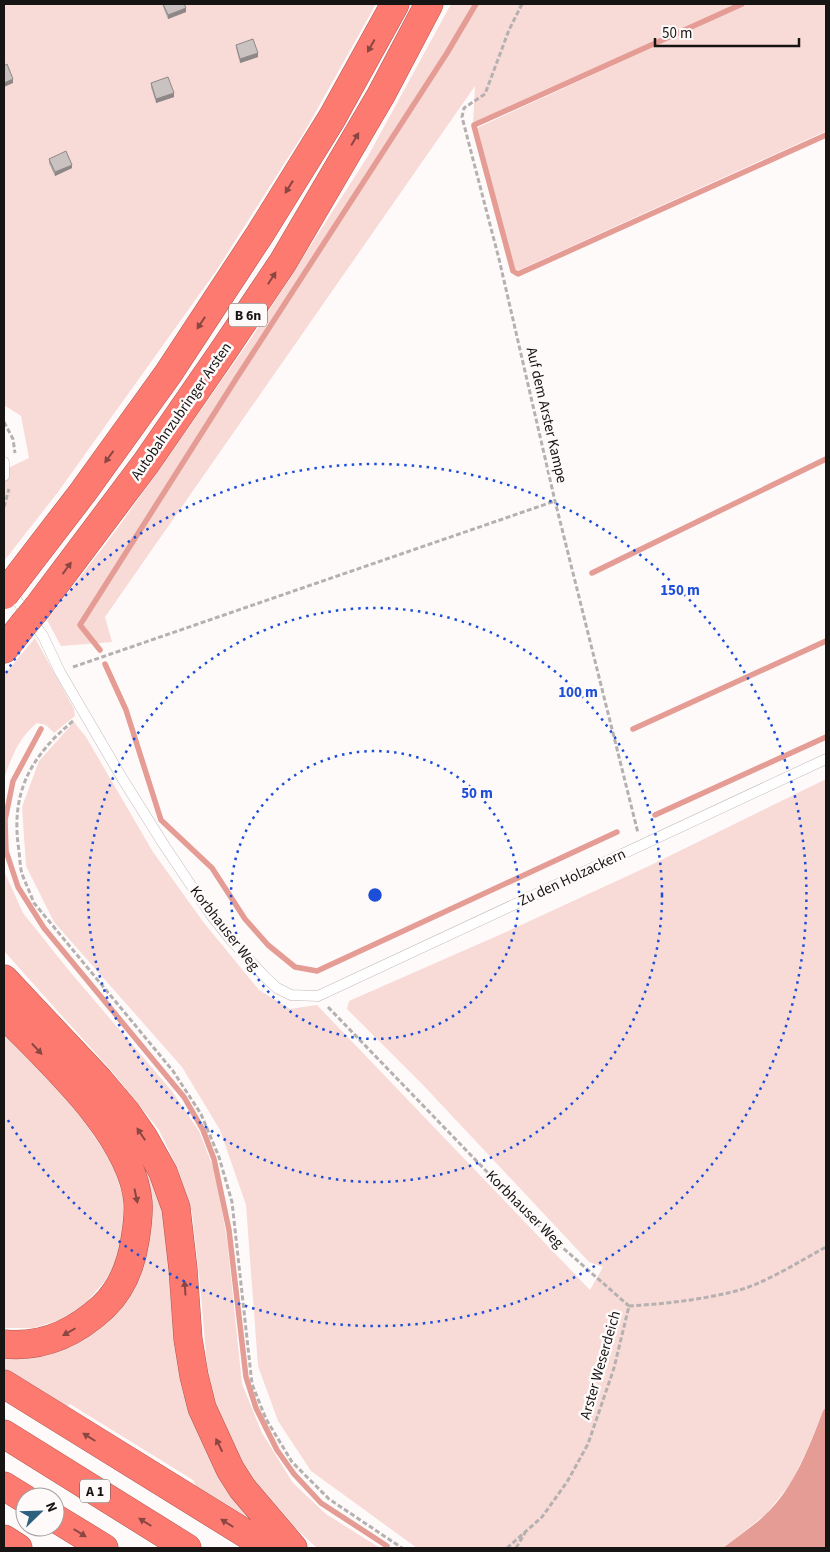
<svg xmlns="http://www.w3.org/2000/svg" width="830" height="1552" font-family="'Source Sans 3',sans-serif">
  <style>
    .green { fill: #f8dad7 }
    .water { fill: #e49c94 }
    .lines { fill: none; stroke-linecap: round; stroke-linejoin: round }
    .stream { stroke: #e49c94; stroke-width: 5.5 }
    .lane-casing { stroke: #c2bab9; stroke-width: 11 }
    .highway-casing { stroke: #ac5650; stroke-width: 29 }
    .path { stroke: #b6b1b1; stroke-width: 3; stroke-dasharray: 5 2.5; stroke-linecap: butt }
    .lane { stroke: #fff; stroke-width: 10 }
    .highway { stroke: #fd7a71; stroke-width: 28 }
    .highway-bridge-casing { stroke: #ac5650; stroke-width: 29; stroke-linecap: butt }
    .highway-bridge { stroke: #fd7a71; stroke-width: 28 }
    .wall { fill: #ada7a6 }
    .shaded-wall { fill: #8d8887 }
    .building { fill: #c9c2c1; stroke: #8d8887 }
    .oneway { fill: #8a4742 }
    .ring { fill: none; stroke: #1d4ed8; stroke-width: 2.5; stroke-dasharray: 2.5 5 }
    .labels { text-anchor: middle; stroke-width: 5; stroke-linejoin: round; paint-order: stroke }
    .shield { fill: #fffafa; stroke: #5d5959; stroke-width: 1 }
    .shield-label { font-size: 14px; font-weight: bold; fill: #171414 }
    .street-label { font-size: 15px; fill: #171414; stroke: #fffafa }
    .centre { fill: #1d4ed8; stroke: #fffafa; stroke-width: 2.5 }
    .ring-label { font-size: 15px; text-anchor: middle; font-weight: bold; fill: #1d4ed8; stroke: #fffafa; stroke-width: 5; stroke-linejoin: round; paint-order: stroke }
  </style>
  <rect width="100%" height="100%" fill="#fffafa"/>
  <path class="green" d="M4,4h372l-71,127 -89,140 -158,221 -54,69v-91l25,-12 -8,-42 -17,-11z
    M451,4h286l-264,119 2,-37 -370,531 7,25 -51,4 -14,-26 70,-91 133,-189 118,-184z
    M747,4h79v127l-307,139 -4,-1 -38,-141z
    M35,638l39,71 1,7 -21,17 -8,-8 -9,-2c-18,14 -26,35 -33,56v-104z
    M74,722l12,15 67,115 51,71 55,67 31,19 27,-4 273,285 13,-23 -14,-5 -165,-176 -77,-77 2,-8 157,-69 143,-66 177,-87v628l-3,4 -15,37 -17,35 -25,31 -43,34h-306l-106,-77 -33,-50 -20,-55 -12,-161 -26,-75 -38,-63 -128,-145 -28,-56 -4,-59 17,-46z
    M4,871l19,42 48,60 100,117 28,41 16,41 12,67 15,145 20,49 31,50 33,31 54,34h-63l-45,-41 -29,-40 -22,-47 -13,-41 -7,-85 -9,-82 -15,-45 -18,-37 -44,-55 -111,-124z
    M4,992l134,152 30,67 15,169 75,149 -59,-37 -6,-12 -123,-76 -5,4 -61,-38v-15l31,1 28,-6 23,-13 62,-123z
    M4,1035l35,33 44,52 29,42 14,44v39l-21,36 -30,34 -41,13h-30z"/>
  <path class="water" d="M826,1407v141h-103c14,-11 29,-21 42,-33 29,-27 44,-68 58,-104z"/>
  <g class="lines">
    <path class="stream" d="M474,125l268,-121
      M474,126l39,145 5,3 308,-139
      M592,573l234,-114
      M100,650l-20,-25 156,-246 211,-326 29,-49
      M105,664l21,46 35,110 51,48 33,51 23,26 27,22 22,4 300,-139
      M41,729l-28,52 -8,39 1,31 12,36 26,41 140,169 19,33 11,29 15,71 17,147 10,31 21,42 17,24 27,29 66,43
      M633,729l193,-88
      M655,815l171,-78"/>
    <defs>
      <path id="lane" d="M4,462v14
        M10,591l33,45 17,36 62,106 42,67 47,70 20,25 34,37 12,11 14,7 27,1 508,-237"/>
      <path id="highway" d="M17,578l66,-86 85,-118 92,-140 72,-116 63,-114
        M38,607l108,-144 78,-113 59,-88 98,-167 48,-91
        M4,649l19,-24
        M4,979l95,101 27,32 18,26 19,34 13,36 7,61 5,70 6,37 8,32 28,61 12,19 51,60
        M4,1014c45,47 128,120 134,188 1,13 -1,26 -3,38 -4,26 -13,49 -32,67 -28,26 -60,41 -99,37
        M4,1384l265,164
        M4,1434l183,114
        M4,1486l21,13
        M55,1518l49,30
        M4,1539l14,9"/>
    </defs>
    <use href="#lane" class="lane-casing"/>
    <use href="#highway" class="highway-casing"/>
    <path class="path" d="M522,4l-13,26 -24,64 -21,14 -2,9 37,142 56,242 83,332
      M4,422l9,17 2,14
      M4,507l5,-18
      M73,667l482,-166
      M73,721c-43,36 -63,72 -54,130 1,8 1,16 3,23 4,10 8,19 12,29l139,168 28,43 18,43 13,45 20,182 14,35 26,43 37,37 73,49
      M328,1007l218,226 83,73
      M629,1306c33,-2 71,-6 103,-14 31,-7 66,-30 94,-45
      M507,1548l35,-31 25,-35 21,-38 26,-76 15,-62
      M516,1548l9,-15"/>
    <use href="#lane" class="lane"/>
    <use href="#highway" class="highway"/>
    <defs>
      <path id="highway-bridge" d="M4,595l13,-17
        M23,625l15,-18"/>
    </defs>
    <use href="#highway-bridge" class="highway-bridge-casing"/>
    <use href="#highway-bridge" class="highway-bridge"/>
  </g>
  <path class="wall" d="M162,4h22l2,8 -18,7z
    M236,45l22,12 -18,6 -4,-15z
    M151,83l23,14 -18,6 -5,-16z
    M49,159l23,9 -17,8 -6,-13z"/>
  <path class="shaded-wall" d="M186,8v4l-18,7v-4z
    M258,53v4l-18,6v-4z
    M13,79v4l-9,4v-4z
    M174,93v4l-18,6v-4z
    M72,165v3l-17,8v-4z"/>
  <path class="building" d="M163,4h21l2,4 -18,7z
    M253,39l5,14 -18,6 -4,-14z
    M7,64l6,15 -9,4v-17z
    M168,77l6,16 -18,6 -5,-16z
    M66,151l6,14 -17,7 -6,-13z"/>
  <defs><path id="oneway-solid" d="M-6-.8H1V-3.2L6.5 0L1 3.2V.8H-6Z" transform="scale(1.25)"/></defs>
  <g class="oneway">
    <use href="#oneway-solid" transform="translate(371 46) rotate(119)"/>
    <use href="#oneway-solid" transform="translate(355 139) rotate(-59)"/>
    <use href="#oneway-solid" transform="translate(289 187) rotate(122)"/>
    <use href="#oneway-solid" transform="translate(272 278) rotate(-57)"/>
    <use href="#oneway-solid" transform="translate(201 323) rotate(123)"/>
    <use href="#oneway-solid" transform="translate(109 457) rotate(126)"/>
    <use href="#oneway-solid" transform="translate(67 568) rotate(-54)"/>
    <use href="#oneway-solid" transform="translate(37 1049) rotate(47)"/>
    <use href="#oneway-solid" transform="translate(141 1134) rotate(-124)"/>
    <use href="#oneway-solid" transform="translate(136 1196) rotate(78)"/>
    <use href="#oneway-solid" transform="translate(185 1288) rotate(-94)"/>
    <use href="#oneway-solid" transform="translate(69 1332) rotate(150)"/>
    <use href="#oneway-solid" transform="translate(89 1437) rotate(-148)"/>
    <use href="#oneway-solid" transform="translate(219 1445) rotate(-116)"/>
    <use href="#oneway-solid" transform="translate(145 1522) rotate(-148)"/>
    <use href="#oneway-solid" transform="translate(227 1523) rotate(-148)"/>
    <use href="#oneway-solid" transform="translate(80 1533) rotate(32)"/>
  </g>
  <g class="ring">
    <circle cx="375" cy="895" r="144"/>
    <circle cx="375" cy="895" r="287"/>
    <path d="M6 673A431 431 0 1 1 6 1117"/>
  </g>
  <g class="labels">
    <g class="shield">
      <rect x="229" y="303.5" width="38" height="23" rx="4"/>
      <rect x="80" y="1479.5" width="30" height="23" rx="4"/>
    </g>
    <g class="shield-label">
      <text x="248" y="320">B 6n</text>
      <text x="95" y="1496">A 1</text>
    </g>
    <g class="street-label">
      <text transform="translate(181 411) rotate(-55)" y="5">Autobahnzubringer Arsten</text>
      <text transform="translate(547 415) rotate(77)" y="5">Auf dem Arster Kampe</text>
      <text transform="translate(572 877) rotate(-25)" y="5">Zu den Holzackern</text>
      <text transform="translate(225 928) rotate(52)" y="5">Korbhauser Weg</text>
      <text transform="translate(525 1209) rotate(45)" y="5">Korbhauser Weg</text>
      <text transform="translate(600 1365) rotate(-74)" y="5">Arster Weserdeich</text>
    </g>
  </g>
  <circle cx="375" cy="895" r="8" class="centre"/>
  <g class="ring-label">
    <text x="680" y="595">150 m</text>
    <text x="578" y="697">100 m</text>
    <text x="477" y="798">50 m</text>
  </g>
  <rect width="830" height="1552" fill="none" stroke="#171414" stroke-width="10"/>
  <g transform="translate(40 1512) rotate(67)"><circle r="24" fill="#fffafa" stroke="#a29e9e"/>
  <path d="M0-4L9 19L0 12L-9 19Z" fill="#2e617e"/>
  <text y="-8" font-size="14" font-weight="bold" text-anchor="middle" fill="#171414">N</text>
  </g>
  <path d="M655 38v8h144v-8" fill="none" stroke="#171414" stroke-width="2.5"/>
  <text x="662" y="38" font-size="15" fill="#171414" stroke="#fffafa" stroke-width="4" paint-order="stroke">50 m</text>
</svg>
